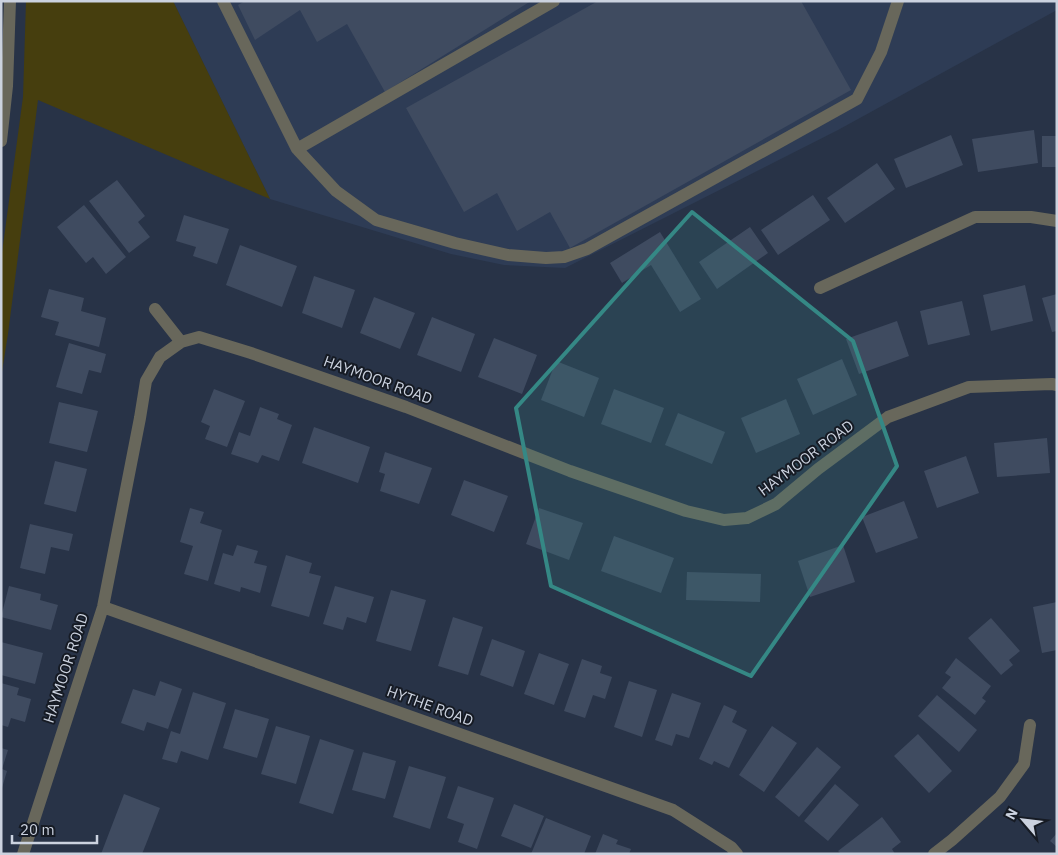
<svg xmlns="http://www.w3.org/2000/svg" width="1058" height="855" font-family="'IBM Plex Sans',sans-serif">
  <style>
    .built { fill: #2e3c55 }
    .green { fill: #463e0e }
    .building { fill: #3f4b60 }
    .lines { fill: none; stroke-linecap: round; stroke-linejoin: round }
    .service { stroke: #68675b; stroke-width: 12 }
    .minor { stroke: #68675b; stroke-width: 12 }
    .tertiary { stroke: #68675b; stroke-width: 12 }
    .marked { fill: #358885; fill-opacity: 0.2; stroke: #358885; stroke-width: 4; stroke-linejoin: round }
    .labels { text-anchor: middle; stroke-width: 4; stroke-linejoin: round; paint-order: stroke }
    .street-label { font-size: 15px; fill: #cbd2df; stroke: #161b24 }
  </style>
  <rect width="100%" height="100%" fill="#283347"/>
  <path class="built" d="M173,1h884v9l-219,120 -273,138 -61,-3 -53,-11 -181,-55z"/>
  <path class="green" d="M26,1h147l97,198 -232,-99 -30,234 -7,44v-118l22,-163z"/>
  <path class="building" d="M245,1h286l-146,91 -38,-68 -30,18 -17,-32 -45,30 -17,-35z
    M598,1h203l50,89 -281,158 -20,-36 -33,19 -20,-38 -33,19 -58,-104z
    M1034,130l4,33 -60,9 -6,-33z
    M951,135l12,30 -57,23 -12,-29z
    M1042,136h15v31h-15z
    M877,163l18,26 -50,34 -18,-25z
    M117,180l28,36 -7,6 12,15 -21,16 -40,-52z
    M813,195l17,25 -52,35 -17,-25z
    M84,205l42,52 -20,17 -13,-17 -7,6 -29,-36z
    M184,215l45,14 -12,35 -24,-8 3,-9 -20,-6z
    M750,227l18,26 -51,36 -18,-27z
    M660,232l41,67 -21,13 -29,-47 -29,18 -12,-20z
    M240,245l57,21 -15,41 -56,-22z
    M314,276l41,14 -13,38 -40,-15z
    M1025,285l8,36 -42,10 -8,-36z
    M49,289l35,9 -3,13 25,7 -7,29 -44,-12 4,-13 -18,-5z
    M1057,294v37l-5,1 -10,-34z
    M374,297l41,16 -15,36 -40,-16z
    M962,301l8,34 -42,10 -8,-34z
    M432,317l43,17 -14,38 -44,-17z
    M897,321l12,35 -50,18 -13,-35z
    M494,338l43,17 -15,39 -44,-17z
    M69,343l37,11 -5,19 -12,-3 -7,24 -26,-7z
    M842,359l15,36 -44,20 -16,-36z
    M556,361l43,17 -15,39 -43,-17z
    M214,389l31,12 -18,46 -22,-8 5,-13 -9,-4z
    M614,389l50,19 -13,35 -50,-19z
    M786,399l14,35 -44,19 -15,-35z
    M59,402l39,9 -11,41 -38,-9z
    M260,407l19,7 -2,5 15,6 -13,36 -17,-6 -4,8 -27,-9 8,-22 11,4z
    M678,413l47,19 -13,32 -47,-19z
    M314,427l56,20 -12,36 -56,-20z
    M1047,438l3,35 -53,4 -3,-34z
    M385,452l47,16 -13,36 -39,-13 5,-17 -6,-2z
    M966,456l13,37 -42,15 -13,-37z
    M55,461l32,8 -11,43 -32,-8z
    M464,480l44,16 -14,36 -43,-17z
    M904,501l14,37 -42,15 -14,-36z
    M190,508l14,4 -4,11 22,7 -14,51 -24,-7 9,-28 -13,-4z
    M539,508l44,15 -14,37 -43,-16z
    M30,524l43,10 -4,17 -18,-4 -6,27 -25,-6z
    M614,536l60,22 -13,35 -60,-22z
    M237,545l21,6 -4,12 13,3 -7,27 -19,-6 -1,5 -26,-8 9,-31 10,3z
    M843,545l12,37 -45,15 -12,-36z
    M286,555l26,8 -3,10 12,3 -12,41 -38,-11z
    M687,572l74,2 -1,28 -74,-2z
    M9,586l32,8 -1,6 18,5 -7,25 -50,-13z
    M335,586l39,11 -8,26 -19,-6 -4,13 -20,-6z
    M391,590l35,10 -15,51 -35,-10z
    M1057,602v48l-15,3 -9,-46z
    M453,617l30,10 -15,48 -30,-9z
    M991,618l29,33 -11,9 4,5 -12,10 -33,-37z
    M492,639l33,12 -12,36 -33,-12z
    M1,642l42,11 -8,31 -34,-9z
    M539,653l30,11 -15,41 -30,-11z
    M956,658l35,28 -9,12 4,3 -11,14 -33,-27 9,-11 -6,-4z
    M582,659l20,7 -2,7 12,4 -7,22 -12,-4 -8,23 -21,-7z
    M160,681l22,8 -14,40 -21,-7 -3,9 -23,-8 12,-34 22,7z
    M629,681l28,9 -15,47 -28,-10z
    M1,683l18,5 -2,7 14,4 -6,23 -14,-4 -3,9 -7,-2z
    M193,692l33,11 -18,57 -27,-9 -4,12 -15,-4 9,-28 9,3z
    M672,693l29,10 -12,35 -13,-4 -4,12 -17,-6z
    M937,695l40,35 -18,22 -41,-36z
    M724,705l13,6 -5,11 15,8 -18,38 -15,-7 -2,4 -13,-6z
    M235,709l34,10 -12,39 -34,-10z
    M276,726l34,10 -14,48 -35,-10z
    M772,726l25,17 -33,49 -25,-17z
    M918,734l34,37 -23,22 -35,-37z
    M320,739l34,11 -21,64 -34,-11z
    M817,747l24,20 -42,50 -24,-20z
    M1,748l7,2 -6,19 5,2 -5,17z
    M363,752l33,9 -11,38 -33,-9z
    M409,766l37,11 -16,52 -37,-12z
    M835,784l24,21 -31,36 -24,-20z
    M458,786l36,12 -17,51 -19,-7 6,-18 -17,-6z
    M124,794l36,14 -12,31 -6,15h-41z
    M514,804l30,12 -13,32 -30,-12z
    M882,817l19,25 -9,7 3,5h-54l-3,-3z
    M546,818l45,18 -7,18h-53z
    M1057,833v14l-7,-6z
    M603,834l15,6 -2,4 15,5 -2,5h-34z"/>
  <g class="lines">
    <path class="service" d="M223,1l74,148 257,-148
      M297,149l39,42 40,29 79,23 53,12 38,3 18,-1 23,-8 270,-150 24,-47 17,-51"/>
    <path class="minor" d="M820,288l155,-71h56l26,4
      M155,309l26,33
      M103,607l570,203 58,37 6,7
      M23,854l80,-247 37,-189 6,-37 14,-24 21,-15 18,-5 52,16 155,54 164,64 116,40 38,9 23,-2 29,-14 42,-35 70,-52 81,-30 83,-3 5,1
      M934,854l18,-14 48,-43 24,-33 6,-39"/>
    <path class="tertiary" d="M1,141l6,-55 3,-85"/>
  </g>
  <path class="marked" d="M692,212l161,129 44,125 -146,210 -200,-90 -35,-178z"/>
  <g class="labels">
    <g class="street-label">
      <text transform="translate(378 380) rotate(20)" y="5">HAYMOOR ROAD</text>
      <text transform="translate(806 458) rotate(-37)" y="5">HAYMOOR ROAD</text>
      <text transform="translate(66 668) rotate(-72)" y="5">HAYMOOR ROAD</text>
      <text transform="translate(430 706) rotate(20)" y="5">HYTHE ROAD</text>
    </g>
  </g>
  <rect width="1058" height="855" fill="none" stroke="#cbd2df" stroke-width="5"/>
  <g transform="translate(1023 820) rotate(298)" stroke="#161b24" stroke-width="4" paint-order="stroke">
  <path d="M0-4L9 19L0 12L-9 19Z" fill="#cbd2df"/>
  <text y="-8" font-size="14" font-weight="bold" text-anchor="middle" fill="#cbd2df">N</text>
  </g>
  <path d="M12 835v8h85v-8" fill="none" stroke="#cbd2df" stroke-width="2.5"/>
  <text x="20" y="835" font-size="15" fill="#cbd2df" stroke="#161b24" stroke-width="4" paint-order="stroke">20 m</text>
</svg>
